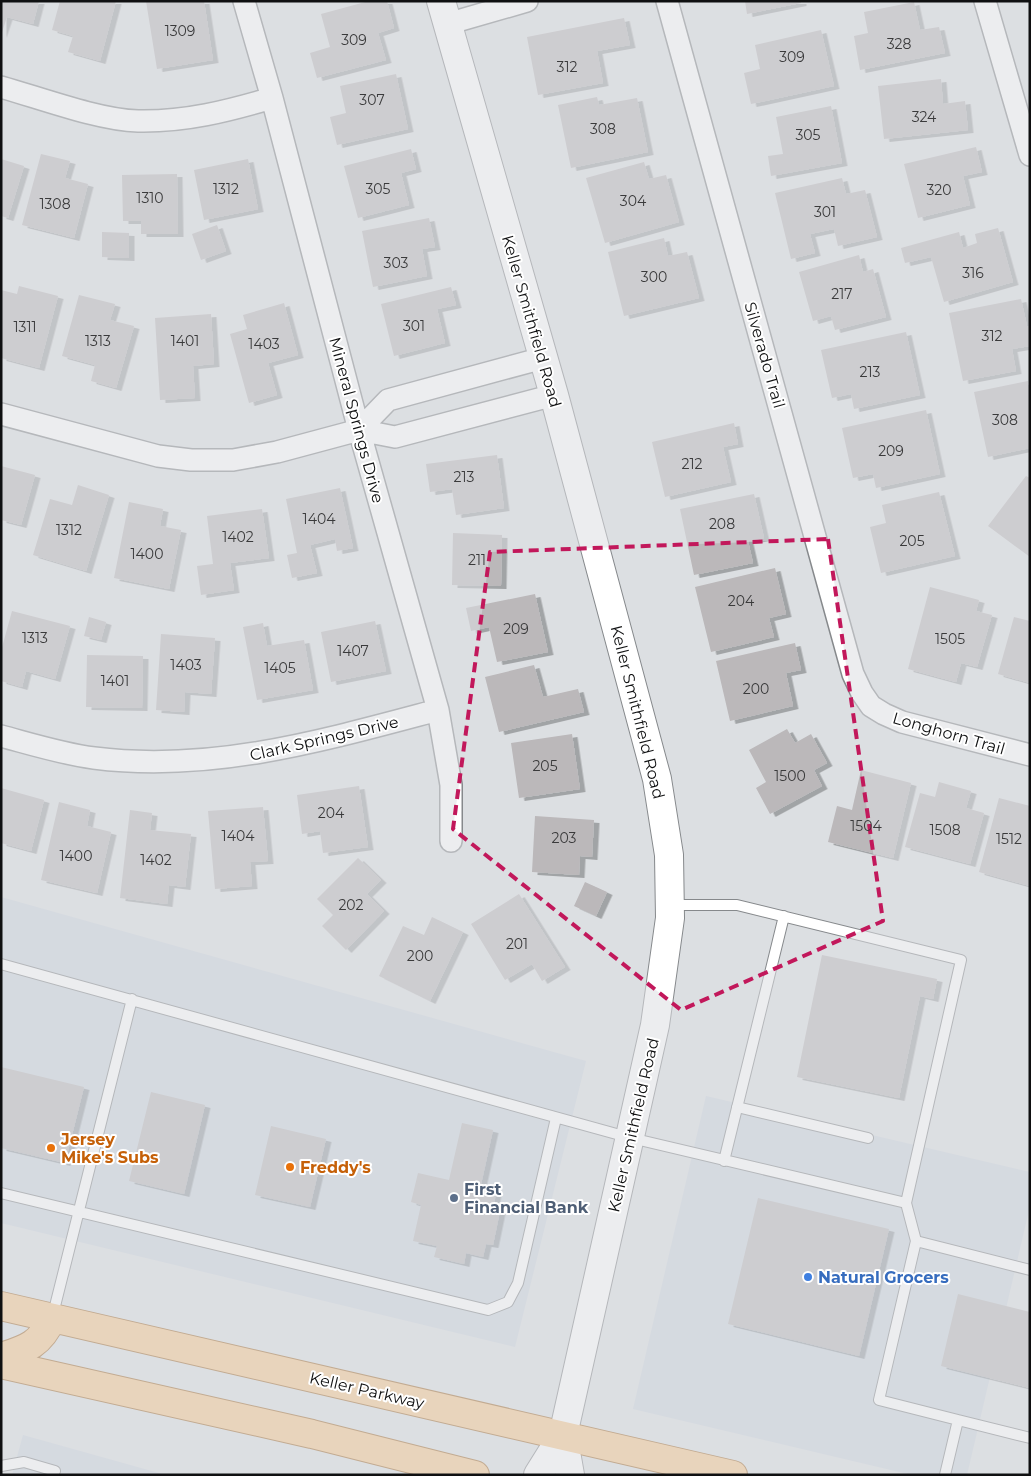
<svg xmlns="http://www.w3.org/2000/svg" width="1031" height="1476" font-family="Montserrat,sans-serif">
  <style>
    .built { fill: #ccd5de }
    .building { fill: #bbb8ba; filter: url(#shadow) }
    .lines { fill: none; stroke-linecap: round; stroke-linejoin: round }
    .service-casing { stroke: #86898c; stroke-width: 12 }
    .minor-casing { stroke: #86898c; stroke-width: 24 }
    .secondary-casing { stroke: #86898c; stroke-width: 30 }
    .primary-casing { stroke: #a26e32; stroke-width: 30 }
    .service { stroke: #fff; stroke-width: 10 }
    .minor { stroke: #fff; stroke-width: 21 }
    .secondary { stroke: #fff; stroke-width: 28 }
    .primary { stroke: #f7c78e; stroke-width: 28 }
    .marked { fill: none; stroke: #c2185b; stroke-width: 4; stroke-dasharray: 10 6; stroke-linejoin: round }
    .food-dot { fill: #e8710a; stroke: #fff; stroke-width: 2 }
    .service-dot { fill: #5c6f8a; stroke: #fff; stroke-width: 2 }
    .shop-dot { fill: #3f7fe0; stroke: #fff; stroke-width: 2 }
    .labels { text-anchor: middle; stroke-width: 4; stroke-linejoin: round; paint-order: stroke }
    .number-label { font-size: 14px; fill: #3a3a3b }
    .street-label { font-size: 16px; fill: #0f1011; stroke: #fff }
    .food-label { font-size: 16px; font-weight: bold; fill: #c56008; stroke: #fff; text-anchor: start }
    .service-label { font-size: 16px; font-weight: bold; fill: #4e5e75; stroke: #fff; text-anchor: start }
    .shop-label { font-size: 16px; font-weight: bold; fill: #366cbe; stroke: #fff; text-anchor: start }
  </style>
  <defs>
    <filter id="shadow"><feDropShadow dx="5.5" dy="3" stdDeviation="0" flood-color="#0004"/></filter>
  </defs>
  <rect width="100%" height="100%" fill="#dcdfe2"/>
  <path class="built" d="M1,897l585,164 -71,286 -514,-124z
    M706,1096l324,76v34l-63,269h-55l-279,-66z
    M23,1435l143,40h-154z"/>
  <path class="building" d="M1,1h38l-6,23 -26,-7 -6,18z
    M60,1h56l-16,60 -32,-9 5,-16 -21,-6z
    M146,1h58l9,59 -56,9z
    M369,1h18l7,27 -16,5 8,27 -69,18 -7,-25 20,-6 -9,-33z
    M745,1h56v2l-54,11z
    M914,2l6,28 19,-3 6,26 -85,17 -6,-34 14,-3 -4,-21z
    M624,18l6,27 -33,6 6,32 -65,12 -11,-58z
    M821,30l13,56 -83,18 -7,-31 16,-4 -5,-24z
    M396,74l12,55 -71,16 -7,-28 16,-4 -6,-27z
    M941,79l2,25 22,-3 3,29 -84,9 -6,-53z
    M597,97l2,8 38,-7 11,54 -77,16 -13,-63z
    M831,106l11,57 -71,13 -3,-20 15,-2 -7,-37z
    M976,147l6,25 -19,4 7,29 -52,13 -14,-54z
    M411,149l5,20 -15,4 8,32 -51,13 -14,-52z
    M41,154l29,7 -5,17 23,6 -14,54 -52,-13z
    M1,159l23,7 -16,52 -7,-2z
    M248,159l10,50 -54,11 -10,-50z
    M644,162l5,17 17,-4 13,47 -74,21 -19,-65z
    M177,174l1,60h-37v-13h-18l-1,-46z
    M842,178l4,16 19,-4 12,47 -39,9 -4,-17 -24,5 5,19 -24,6 -16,-66z
    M429,218l6,29 -13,2 5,27 -54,11 -11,-56z
    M217,225l9,26 -25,9 -9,-26z
    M998,228l15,54 -69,20 -13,-45 -26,6 -4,-15 58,-16 4,16 14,-5 -2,-9z
    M102,232l27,1v25l-27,-1z
    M664,238l4,18 19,-4 12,46 -75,18 -16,-64z
    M859,255l4,17 10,-3 13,48 -51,13 -4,-14 -18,5 -14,-49z
    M19,286l39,10 -19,72 -38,-10v-68l16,4z
    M451,287l5,18 -19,4 8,34 -51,13 -13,-52z
    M79,295l36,9 -5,16 24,6 -18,62 -25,-7 4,-16 -33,-9z
    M1021,299l6,27h3v20l-18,3 4,22 -53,10 -14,-68z
    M284,303l14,52 -30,8 9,32 -28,8 -19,-69 17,-5 -4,-14z
    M211,314l3,50 -21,2 2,32 -35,2 -5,-82z
    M906,332l14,63 -66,14 -3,-15 -19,4 -11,-48z
    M1028,381l2,67 -42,9 -14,-65z
    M926,410l14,64 -64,14 -3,-14 -20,4 -11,-50z
    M734,423l4,21 -15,3 8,35 -66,15 -13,-55z
    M497,455l7,53 -48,7 -4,-26 -22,3 -4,-28z
    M1,466l34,9 -14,50 -20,-5z
    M1026,476l4,2v79l-42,-31z
    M78,485l31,10 -23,76 -53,-16 17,-56 22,6z
    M340,488l13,60 -16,3 -2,-12 -25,6 7,28 -25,5 -5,-23 10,-2 -11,-54z
    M939,492l16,64 -74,17 -11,-46 16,-4 -4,-18z
    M754,494l10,44 -16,3 5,22 -59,12 -14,-66z
    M129,502l34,7 -3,17 21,4 -12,59 -55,-11z
    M262,509l7,49 -39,5 4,27 -33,5 -4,-29 16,-2 -6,-48z
    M453,533l49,2 -1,51 -49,-1z
    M775,568l11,46 -17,4 5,19 -63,15 -16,-65z
    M930,587l49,13 -3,11 16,4 -15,52 -16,-4 -5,19 -48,-13z
    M535,594l13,58 -51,10 -8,-35 -18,4 -5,-23z
    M12,611l58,15 -15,53 -29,-8 -4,16 -21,-6v-30z
    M89,617l17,5 -5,18 -17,-4z
    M1014,617l16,4v62l-32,-9z
    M375,621l11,50 -55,11 -10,-50z
    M263,623l4,23 37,-6 9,50 -56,10 -14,-73z
    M161,634l54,4 -4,56 -26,-2 -1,20 -28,-2z
    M795,643l6,27 -15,3 7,33 -63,15 -14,-60z
    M87,655l56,1 -1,52 -56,-1z
    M534,665l9,32 35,-8 6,23 -85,20 -14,-55z
    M787,729l8,14 16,-9 16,29 -13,7 8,16 -52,28 -14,-26 10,-6 -17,-32z
    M572,734l8,55 -61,9 -8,-55z
    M861,770l50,13 -18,75 -65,-16 9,-36 15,4z
    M939,782l32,9 -5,17 18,5 -14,51 -65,-17 15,-54 15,4z
    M359,786l9,61 -45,6 -3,-22 -18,3 -5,-39z
    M1,788l43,12 -13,51 -30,-8z
    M999,798l31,8v80l-51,-14z
    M59,802l31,8 -3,16 24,6 -14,61 -56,-13z
    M263,807l5,54 -18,1 2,24 -37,3 -7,-78z
    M130,810l22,3 -2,17 41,4 -6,53 -16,-2 -2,19 -47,-6z
    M535,816l59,4 -2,37 -12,-1 -1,19 -47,-3z
    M358,858l23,22 -14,14 17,17 -38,39 -24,-24 11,-11 -16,-16z
    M585,882l22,10 -11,24 -22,-10z
    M519,894l46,73 -23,14 -10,-17 -27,16 -34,-56z
    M432,917l31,15 -33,69 -51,-25 24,-50 21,9z
    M822,955l115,24 -4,20 -13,-3 -21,102 -102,-21z
    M1,1067l83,20 -19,76 -64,-15z
    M151,1092l54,13 -21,89 -55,-13z
    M462,1123l31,7 -13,59 16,4 -3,16 7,2 -7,34 -7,-1 -3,13 -17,-4 -2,11 -30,-7 3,-11 -24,-5 8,-36 -10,-3 7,-29 31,7z
    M271,1126l55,13 -16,68 -55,-12z
    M758,1198l131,31 -30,127 -131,-32z
    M958,1294l72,18v76l-89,-22z"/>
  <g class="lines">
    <defs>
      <path id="service" d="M670,905h67l224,55 -55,243
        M1,964l630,174 275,65 10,38 -37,159 79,20 -13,55
        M737,1107l131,31
        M724,1161l60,-245
        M1,1193l487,117 20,-8 10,-19 38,-165
        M916,1241l114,29
        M52,1318l80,-319
        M958,1420l72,18
        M1,1466l23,-4 31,9"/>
      <path id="minor" d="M244,1l28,97 87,332 79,280 13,75v56
        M667,1l186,673 9,19 9,13 13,8 18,8 128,33
        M985,1l45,154
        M447,24l80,-23
        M1,87c39,11 98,33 137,34 47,1 90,-10 134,-23
        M1,414l157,42 33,4h42l44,-8 82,-22 36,7 159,-42
        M359,430l29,-30 155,-42
        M1,736c30,8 62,18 93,22 118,15 231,-18 344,-48"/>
      <path id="secondary" d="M441,1l113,394 103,384 12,76 1,63 -15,107 -92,410 -25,40
        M563,1435l7,40"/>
      <path id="primary" d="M1,1306l732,169
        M1,1357c26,-8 40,-13 51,-39
        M1,1364l311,70 163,41"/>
    </defs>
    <use href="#service" class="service-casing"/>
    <use href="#minor" class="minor-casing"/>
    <use href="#secondary" class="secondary-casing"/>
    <use href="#primary" class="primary-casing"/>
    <use href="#service" class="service"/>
    <use href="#minor" class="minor"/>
    <use href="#secondary" class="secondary"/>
    <use href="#primary" class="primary"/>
  </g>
  <path d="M0 0H1031V1476H0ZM828,539l55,382 -202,89 -228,-181 37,-277z" fill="#dcdfe2" fill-opacity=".55" fill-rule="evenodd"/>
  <path class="marked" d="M828,539l55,382 -202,89 -228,-181 37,-277z"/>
  <g class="food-dot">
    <circle cx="51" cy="1148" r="5"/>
    <circle cx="290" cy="1167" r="5"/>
  </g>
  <circle class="service-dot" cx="454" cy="1198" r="5"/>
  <circle class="shop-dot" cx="808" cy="1277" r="5"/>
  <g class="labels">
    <g class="number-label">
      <text x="180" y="36">1309</text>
      <text x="354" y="45">309</text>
      <text x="899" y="49">328</text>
      <text x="792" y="62">309</text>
      <text x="567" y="72">312</text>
      <text x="372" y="105">307</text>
      <text x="924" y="122">324</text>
      <text x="603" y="134">308</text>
      <text x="808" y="140">305</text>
      <text x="226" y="194">1312</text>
      <text x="378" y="194">305</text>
      <text x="939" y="195">320</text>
      <text x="150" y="203">1310</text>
      <text x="633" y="206">304</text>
      <text x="55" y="209">1308</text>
      <text x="825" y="217">301</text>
      <text x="396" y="268">303</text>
      <text x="973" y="278">316</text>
      <text x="654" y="282">300</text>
      <text x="842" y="299">217</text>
      <text x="414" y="331">301</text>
      <text x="25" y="332">1311</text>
      <text x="992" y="341">312</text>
      <text x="98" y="346">1313</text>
      <text x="185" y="346">1401</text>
      <text x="264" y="349">1403</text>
      <text x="870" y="377">213</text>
      <text x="1005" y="425">308</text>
      <text x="891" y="456">209</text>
      <text x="692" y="469">212</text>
      <text x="464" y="482">213</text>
      <text x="319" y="524">1404</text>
      <text x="722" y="529">208</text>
      <text x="69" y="535">1312</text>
      <text x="238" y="542">1402</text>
      <text x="912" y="546">205</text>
      <text x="147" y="559">1400</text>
      <text x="477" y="565">211</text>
      <text x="741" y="606">204</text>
      <text x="516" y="634">209</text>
      <text x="35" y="643">1313</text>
      <text x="950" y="644">1505</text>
      <text x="353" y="656">1407</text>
      <text x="186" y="670">1403</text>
      <text x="280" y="673">1405</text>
      <text x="115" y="686">1401</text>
      <text x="756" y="694">200</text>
      <text x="545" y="771">205</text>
      <text x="790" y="781">1500</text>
      <text x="331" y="818">204</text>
      <text x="866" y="831">1504</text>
      <text x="945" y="835">1508</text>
      <text x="238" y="841">1404</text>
      <text x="564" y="843">203</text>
      <text x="1009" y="844">1512</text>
      <text x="76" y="861">1400</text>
      <text x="156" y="865">1402</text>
      <text x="351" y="910">202</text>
      <text x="517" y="949">201</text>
      <text x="420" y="961">200</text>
    </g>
    <g class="street-label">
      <text transform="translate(532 321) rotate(74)" y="6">Keller Smithfield Road</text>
      <text transform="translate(765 355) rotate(74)" y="6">Silverado Trail</text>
      <text transform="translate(357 420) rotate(75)" y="6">Mineral Springs Drive</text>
      <text transform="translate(638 712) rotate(76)" y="6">Keller Smithfield Road</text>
      <text transform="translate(949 733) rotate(16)" y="6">Longhorn Trail</text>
      <text transform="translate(324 738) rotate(-13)" y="6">Clark Springs Drive</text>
      <text transform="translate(633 1125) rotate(-77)" y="6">Keller Smithfield Road</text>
      <text transform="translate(367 1390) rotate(13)" y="6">Keller Parkway</text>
    </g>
    <g class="food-label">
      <text x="61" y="1145">Jersey<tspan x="61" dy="18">Mike's Subs</tspan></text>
      <text x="300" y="1173">Freddy's</text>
    </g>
    <g class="service-label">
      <text x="464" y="1195">First<tspan x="464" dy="18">Financial Bank</tspan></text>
    </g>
    <g class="shop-label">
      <text x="818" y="1283">Natural Grocers</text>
    </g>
  </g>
  <rect width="1031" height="1476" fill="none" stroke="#0f1011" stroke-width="5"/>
</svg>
